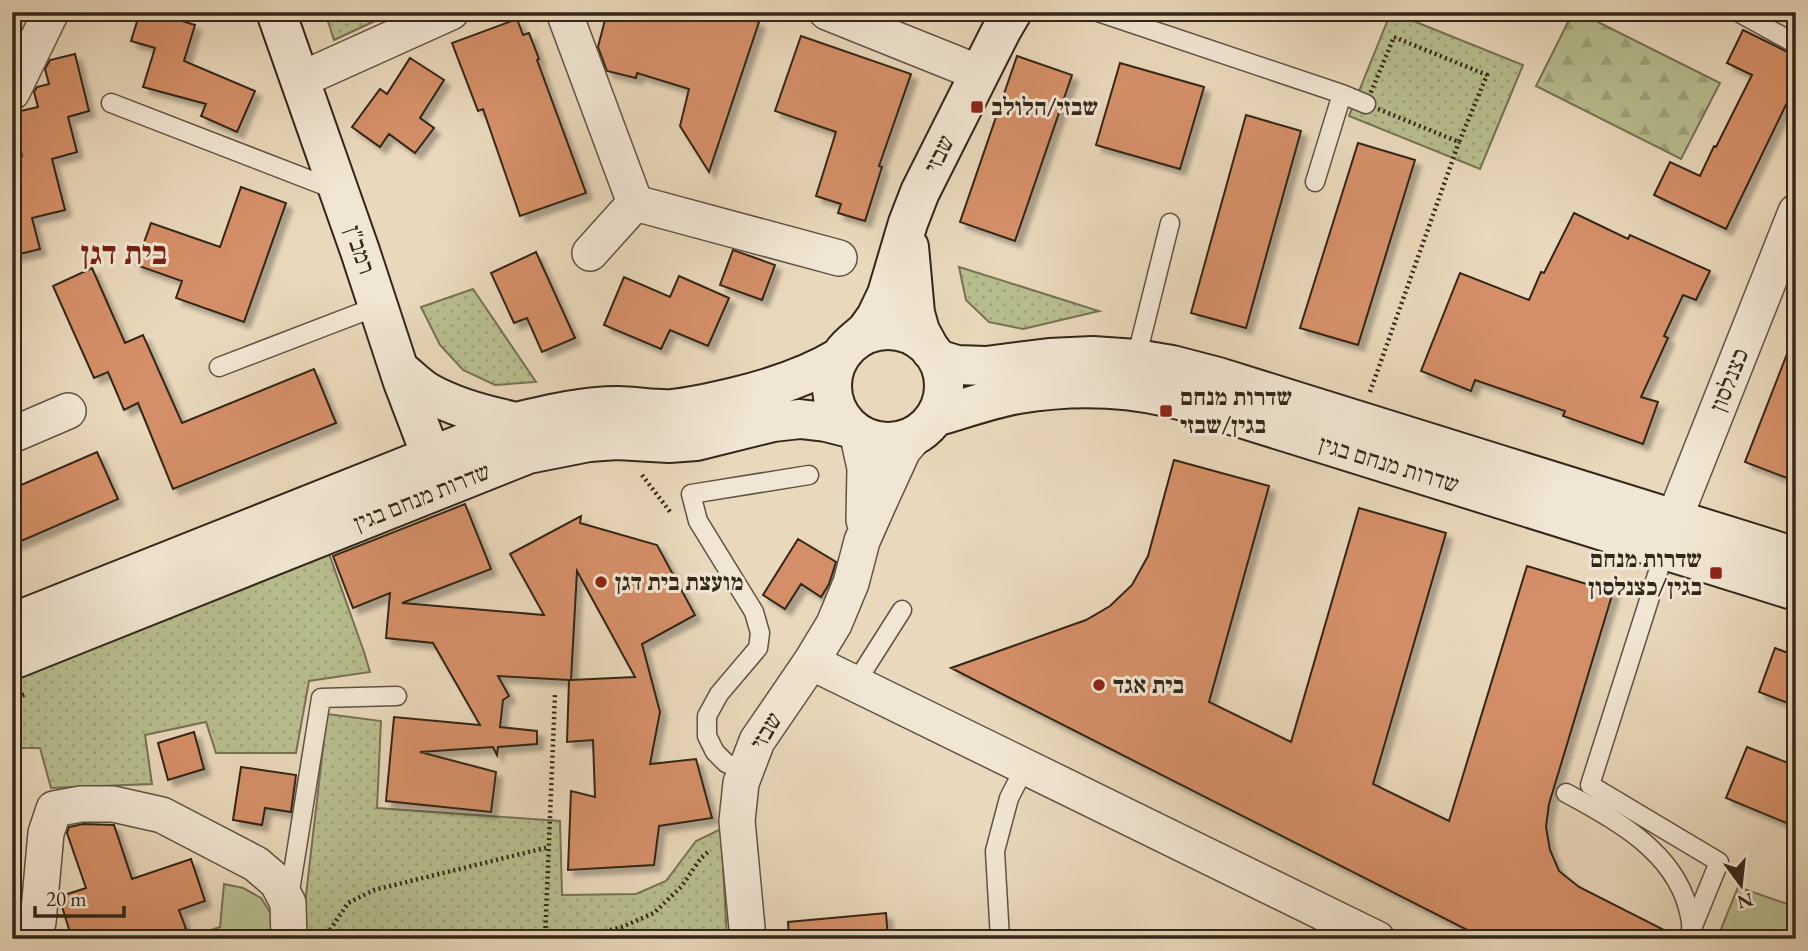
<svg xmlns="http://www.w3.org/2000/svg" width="1808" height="951" font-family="'EB Garamond','Frank Ruhl Libre',serif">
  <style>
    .grass { fill: #b8be8f; stroke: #767254; stroke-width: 2 }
    .forest { fill: url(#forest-firs); stroke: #767254; stroke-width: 2 }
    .park { fill: url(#park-dots); stroke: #767254; stroke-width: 2 }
    .building { fill: #d58f67; stroke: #332719; stroke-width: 2; fill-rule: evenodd; filter: url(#shadow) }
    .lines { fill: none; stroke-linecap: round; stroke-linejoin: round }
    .lane-casing { stroke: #605342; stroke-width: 21 }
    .street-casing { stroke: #605342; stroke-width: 38 }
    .secondary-casing { stroke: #332719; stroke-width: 42 }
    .path { stroke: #332719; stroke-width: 4.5; stroke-dasharray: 2 3.5; stroke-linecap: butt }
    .lane { stroke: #f1e6d3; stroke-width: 18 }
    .street { stroke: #f1e6d3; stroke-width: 35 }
    .secondary { stroke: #f1e6d3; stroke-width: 38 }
    .poi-dot { fill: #8f2418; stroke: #f1e6d3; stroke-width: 2.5 }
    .labels { text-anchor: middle; stroke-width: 6; stroke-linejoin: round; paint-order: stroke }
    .poi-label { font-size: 24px; font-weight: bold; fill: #332719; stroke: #f1e6d3; text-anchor: start }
    .street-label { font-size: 24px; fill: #332719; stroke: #f1e6d3 }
    .district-label { font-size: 32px; font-weight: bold; fill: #7a1f14; stroke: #f1e6d3 }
  </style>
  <defs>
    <pattern id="forest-firs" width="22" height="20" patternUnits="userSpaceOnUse" patternTransform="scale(1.75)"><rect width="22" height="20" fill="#b8be8f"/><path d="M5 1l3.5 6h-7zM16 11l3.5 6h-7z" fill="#9fa37b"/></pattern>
    <pattern id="park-dots" width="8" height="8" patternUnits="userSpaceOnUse" patternTransform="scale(1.75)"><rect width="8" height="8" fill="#b8be8f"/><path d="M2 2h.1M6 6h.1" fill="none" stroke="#9fa37b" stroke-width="1.8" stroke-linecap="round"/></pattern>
    <filter id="shadow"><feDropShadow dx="6" dy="6" stdDeviation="2" flood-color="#0004"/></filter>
  </defs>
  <rect width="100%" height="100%" fill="#e9d8bb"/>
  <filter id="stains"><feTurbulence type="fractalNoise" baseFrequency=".00286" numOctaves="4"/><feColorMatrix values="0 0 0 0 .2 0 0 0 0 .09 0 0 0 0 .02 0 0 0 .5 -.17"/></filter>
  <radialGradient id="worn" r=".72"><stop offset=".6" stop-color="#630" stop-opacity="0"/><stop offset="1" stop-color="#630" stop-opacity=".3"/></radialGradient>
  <path class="grass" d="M224,884l19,4 18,10 12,19 -1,22h-88l36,-12z
    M1738,887l58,20v32h-79z"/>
  <path class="forest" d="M1573,12h5l142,71 -39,76 -145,-73z"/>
  <path class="park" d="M325,12h69l-60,28z
    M1391,12l132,53 -43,104 -131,-53z
    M959,267l140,44 -76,18 -34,-7 -23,-22z
    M473,289l63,93 -41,3 -32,-15 -23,-25 -19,-38z
    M327,548l37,104 6,20 -61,9 -13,72h-80l-10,-31 -61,13 7,49 -101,4 -11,-40h-28v-70z
    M327,714l54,7 -4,87 183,13 2,74 74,-1 30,-13 30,-40 25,-12 6,110h-421v-44z"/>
  <path class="building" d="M140,12h13l42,13 -11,36 71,30 -18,41 -36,-16 5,-12 -63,-17 12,-39 -24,-7z
    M607,12h124l28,10 -50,150 -29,-46 9,-37 -52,-16 -1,5 -29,-7 -9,-24z
    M517,19l6,16 6,-2 10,26 -2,1 49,133 -66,23 -37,-107 -5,2 -26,-68z
    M1743,30l53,26v28l-70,145 -72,-34 16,-33 30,14 14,-30 2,1 36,-72 -25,-12z
    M801,36l110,38 -32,92 3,1 -17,54 -27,-8 3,-9 -25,-8 20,-64 -61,-21z
    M75,54l14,57 -21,6 9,35 -25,7 13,51 -33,8 8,31 -28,7v-97l10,-3 -10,-43 26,-6 -4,-15 3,-5 12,-3 -4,-15 5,-9z
    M1017,56l55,19 -57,166 -55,-19z
    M410,58l34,22 -24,38 14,10 -19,25 -26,-19 -9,13 -28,-20 28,-38 7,5z
    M1120,63l84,24 -24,82 -84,-24z
    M1246,115l55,16 -55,197 -55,-15z
    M1358,143l57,17 -57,185 -58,-17z
    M241,187l45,16 -42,119 -68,-24 6,-17 -46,-16 15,-42 69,24z
    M1574,213l54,26 2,-4 80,36 -14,29 -13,-5 -19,41 4,2 -27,59 17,5 -15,42 -80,-28 2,-5 -90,-31 -4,11 -50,-20 39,-98 69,27 12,-28 3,1z
    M733,250l42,15 -13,35 -42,-15z
    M536,252l39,86 -33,14 -15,-34 -13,5 -23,-50z
    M92,268l33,75 18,-8 39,88 132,-54 22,54 -163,66 -35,-86 -14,7 -16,-38 -14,6 -41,-92z
    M679,276l50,22 -21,48 -38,-16 -9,19 -57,-24 20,-48 46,20z
    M1794,336h2v120l-9,22 -42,-16z
    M97,452l21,47 -106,46v-56z
    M1174,460l95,26 -60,216 82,40 68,-234 87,25 -73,251 76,37 78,-255 86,26 -64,212 -3,23 4,23 9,21 20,16 99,50v2h-193l-534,-271 135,-48 24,-14 22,-21 16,-29z
    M465,504l26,65 -89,34 142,12 -34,-61 71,-38 -1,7 77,22 38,70 -53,29 18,68 -10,52 46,-5 16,59 -53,8 -5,39 -86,5 3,-79 24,6 -2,-57 -26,2 2,-62 -71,-4 11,20 -6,4 -3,27 37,4v13l-39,3 -1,8 -4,-8 -73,5 76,20 -5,40 -105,-11 8,-84 86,8 -47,-82 -47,-5 4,-45 -37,15 -20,-52zM577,571l58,106 -64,3z
    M798,539l38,23 -7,22 -8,13 -20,-13 -16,25 -22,-14z
    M1775,648l21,8v50l-37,-14z
    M194,732l10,37 -36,11 -10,-37z
    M1747,747l49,19v61l-70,-29z
    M241,767l55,8 -5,37 -26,-4 -3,17 -29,-5z
    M83,824l31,1 18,54 59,-20 14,42 -26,9 7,19 -29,10h-85l-12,-39 1,-4 25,-8 -19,-55 2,-6z
    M886,913l2,26h-99l-1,-17z"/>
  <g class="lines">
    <defs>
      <path id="lane" d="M1098,12l244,82 24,10
        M1738,12l58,32
        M111,103l225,87
        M1315,182l27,-88
        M1136,359l34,-136
        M219,367l159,-61
        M1665,550l-75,235 129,77 -26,64
        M855,684l47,-74
        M745,771l-19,-8 -11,-11 -8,-16v-20l12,-22 39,-46 2,-15 -6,-21 -56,-91 -7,-27 118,-19
        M1566,793c49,26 107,58 122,115 3,12 5,19 1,31
        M289,897l32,-199 76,-2
        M1000,939l-5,-88 14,-53 16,-31"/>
      <path id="street" d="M564,12l71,191 204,55
        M827,12l152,61
        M300,80l151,-68
        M12,92l39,-80
        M590,253l45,-50
        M857,432l8,36 -1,52
        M12,435l56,-24
        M1667,545l7,-26 122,-307
        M811,662l566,277
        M12,934l13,1 13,-13 8,-89 8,-24 27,-5h32l49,11 94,49 21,18 11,21 1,36
        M748,939l-11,-118 4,-38 16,-42 54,-79 23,-38 17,-41 11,-42 15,-34 26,-57 14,-16"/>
      <path id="secondary" d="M276,12l84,239 43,131 37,97
        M909,247l6,66 5,18 11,20
        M832 386a56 56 0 1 1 112 0a56 56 0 1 1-112 0Z
        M852,343l14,-12 10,-14 11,-23 21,-71 12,-31 82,-163 10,-17
        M937,359l20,6 29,1 63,-8 44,-2 43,3 36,6 46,12 578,180
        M399,369c10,8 19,18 30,24 27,15 58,23 88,29
        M935,417c28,-8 55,-18 83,-23 49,-8 101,-8 149,3 14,3 28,7 42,11l587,183
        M12,623l505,-201c33,-8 67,-16 101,-16 18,0 36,4 54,3 21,-2 42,-7 63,-12 37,-9 72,-20 105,-40
        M12,660l516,-206 61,-12 28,-2 52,3 27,-2 77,-19 27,-3 26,3 24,6"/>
    </defs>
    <use href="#lane" class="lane-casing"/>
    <use href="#street" class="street-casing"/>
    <use href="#secondary" class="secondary-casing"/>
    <path class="path" d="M1394,37l93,38 -28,67 -93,-38z
      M1370,392l89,-250
      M642,475l29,38
      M12,699l14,-5
      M545,938l46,-3 31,-8 32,-14 27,-26 20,-29 7,-6
      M324,939l24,-36 26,-13 175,-43
      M545,939l10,-244"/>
    <use href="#lane" class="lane"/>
    <use href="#street" class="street"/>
    <use href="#secondary" class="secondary"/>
  </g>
  <g class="poi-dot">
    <rect x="970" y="100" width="14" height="14" rx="3.5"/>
    <rect x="1159" y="404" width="14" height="14" rx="3.5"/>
    <rect x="1709" y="566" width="14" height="14" rx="3.5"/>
    <circle cx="601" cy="582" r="7"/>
    <circle cx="1099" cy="685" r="7"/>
  </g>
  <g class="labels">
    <g class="poi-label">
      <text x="991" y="115">שבזי/הלולב</text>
      <text x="1180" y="405">שדרות מנחם<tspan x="1180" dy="28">בגין/שבזי</tspan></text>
      <text x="1702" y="567" text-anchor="end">שדרות מנחם<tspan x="1702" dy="28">בגין/כצנלסון</tspan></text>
      <text x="615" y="590">מועצת בית דגן</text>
      <text x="1113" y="693">בית אגד</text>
    </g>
    <g class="street-label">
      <text transform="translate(939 154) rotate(-64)" y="8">שבזי</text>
      <text transform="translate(360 250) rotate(71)" y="8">רמב"ן</text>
      <text transform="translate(1729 380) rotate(-68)" y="8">כצנלסון</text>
      <text transform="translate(1389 464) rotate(17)" y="8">שדרות מנחם בגין</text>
      <text transform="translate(422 497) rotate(-22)" y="8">שדרות מנחם בגין</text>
      <text transform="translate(766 731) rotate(-59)" y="8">שבזי</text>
    </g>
    <g class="district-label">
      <text x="124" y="264">בית דגן</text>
    </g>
  </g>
  <rect width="1808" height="951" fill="none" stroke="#e9d8bb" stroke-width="42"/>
  <rect x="14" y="14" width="1780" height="923" fill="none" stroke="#332719" stroke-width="3.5"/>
  <rect x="21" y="21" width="1766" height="909" fill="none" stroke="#332719" stroke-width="2"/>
  <g transform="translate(1741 885) rotate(165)" stroke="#f1e6d3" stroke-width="5" paint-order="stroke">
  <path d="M0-5L12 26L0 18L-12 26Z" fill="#332719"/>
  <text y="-10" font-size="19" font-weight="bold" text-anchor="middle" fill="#332719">N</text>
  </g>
  <path d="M35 906v10h89v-10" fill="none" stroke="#332719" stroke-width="3.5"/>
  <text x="46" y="906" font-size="21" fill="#332719" stroke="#f1e6d3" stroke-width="5" paint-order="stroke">20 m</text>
  <rect width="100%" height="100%" filter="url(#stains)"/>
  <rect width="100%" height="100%" fill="url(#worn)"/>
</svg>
